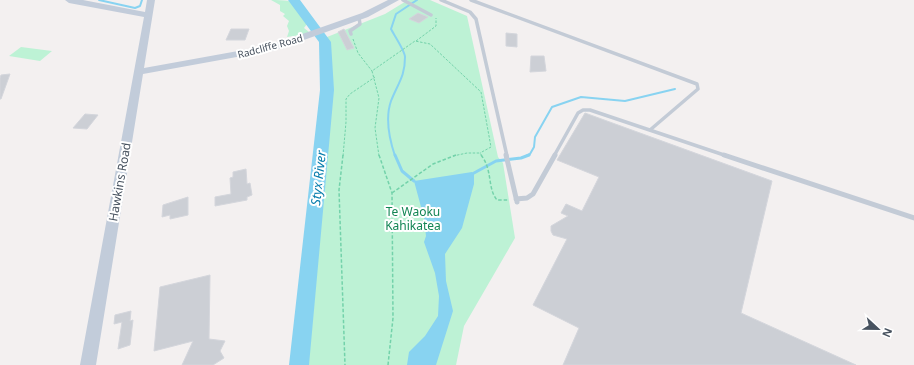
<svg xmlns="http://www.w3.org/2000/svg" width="914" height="365" font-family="'Noto Sans',sans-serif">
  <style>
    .green { fill: #bdf2d5 }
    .water { fill: #88d3f1 }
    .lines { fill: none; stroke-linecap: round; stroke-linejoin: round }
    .stream-far1 { stroke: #88d3f1; stroke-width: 2 }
    .stream { stroke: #88d3f1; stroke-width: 3 }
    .river { fill: #88d3f1; fill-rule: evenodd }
    .building { fill: #cccfd5; stroke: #d4d6dc }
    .path-far1 { stroke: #73d2aa; stroke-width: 1; stroke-dasharray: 2.5 1.5; stroke-linecap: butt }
    .path { stroke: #73d2aa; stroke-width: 1.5; stroke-dasharray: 3.5 2; stroke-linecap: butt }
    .lane-far1 { stroke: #c3cbd6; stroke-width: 3.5 }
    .lane { stroke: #c3cbd6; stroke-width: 5 }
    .secondary { fill: #c2ccda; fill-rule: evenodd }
    .labels { text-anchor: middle; stroke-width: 4; stroke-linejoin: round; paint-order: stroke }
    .far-street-label { font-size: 10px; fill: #47525f; stroke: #fff }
    .street-label { font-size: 12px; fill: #47525f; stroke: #fff }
    .park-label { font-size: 12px; fill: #128554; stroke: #fff }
    .water-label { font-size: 13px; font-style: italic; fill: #067cac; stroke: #fff }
  </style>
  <rect width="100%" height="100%" fill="#f3f0f0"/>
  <path class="green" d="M271,0c12,0 24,0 32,8l-2,4 6,12 -3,4 5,4 -2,2 -20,3 2,-6 -2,-5 2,-5 -6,-5 2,-2 -5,-3v-6z
    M408,0h22l37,16 31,141 5,6 12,75 -51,88 -8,39h-148l12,-133 7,-195 58,-23z
    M21,47l31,4 -12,10 -31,-5z"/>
  <path class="water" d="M472,172l2,1v11l-12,44 -17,26 1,27 7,30 -17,54h-29l2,-13 16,-16 13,-20 1,-20 -4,-23 -11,-31 2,-6 -2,-18 -10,-37z"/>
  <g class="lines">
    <path class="stream-far1" d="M99,0l36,8 5,-2 2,-6
      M395,156c-6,-18 -10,-38 -4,-55 7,-18 14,-24 14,-44 0,-6 -11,-22 -14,-28l5,-15 21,-14
      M526,156l4,-2 4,-7 1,-10 17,-30 29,-10 44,4 50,-12"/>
    <path class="stream" d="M395,155l7,16 12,10
      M474,173l22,-12 25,-3 8,-3"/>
    <path class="river" d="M288,0h12l31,42 3,48 -25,275h-20l31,-275 -1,-48z"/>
  </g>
  <path class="building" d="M418,13l10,4 -9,6 -10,-4z
    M231,29h18l-4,11h-19z
    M344,29l10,19 -7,2 -9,-18z
    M506,33l11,1v13l-11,-1z
    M531,56h13l2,15 -16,1z
    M10,74l-9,25h-1v-21l1,-3z
    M585,113l187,68 -31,132 115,52h-293l16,-37 -46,-23 34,-66 -14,-4 -2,-4v-5l17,-10 -7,-3 5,-9 16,7 17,-34 -42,-17z
    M85,114l13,1 -11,14 -14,-1z
    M246,169l1,15 3,-1 2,12 -5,2v3l-32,6v-9l16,-3 -1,-16 3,-1v-5z
    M188,197v18l-18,4v-4l-8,2 1,-12z
    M210,275l-1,64 16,2 -5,10 4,7 -11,7h-31l11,-24 -39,10 6,-64z
    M131,311l-1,10 3,-1 -3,25 -12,4 4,-27 -8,2 1,-9z"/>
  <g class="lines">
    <path class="path-far1" d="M353,39l5,14 14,18
      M416,41l20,-15v-8
      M343,156l3,-34v-23l4,-5 25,-17
      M379,156l-4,-28 4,-30 -7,-27 43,-30 15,3 51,48 10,55 -11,6
      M453,156l14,-3h13l2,3"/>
    <path class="path" d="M343,155l-4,35 6,175
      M379,155l13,38 1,125 -5,47
      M481,155c12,15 6,33 16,45h12
      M392,193l41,-29 23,-9"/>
    <path class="lane-far1" d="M403,0l28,15
      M441,0l29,12 6,7 31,137
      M471,0l226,84 1,5 -48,41
      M351,34l-1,-3 10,-7 -1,-6
      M554,156l24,-43 5,-3h7l137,46"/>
    <path class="lane" d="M506,155l11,47
      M724,155l190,63
      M516,199l11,-1 6,-4 22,-39"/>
    <path class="secondary" d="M65,0h18l62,12 2,-12h8l-11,68 127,-23 91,-32 26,-13h11l-31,17 -92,33 -133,24 -47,291h-16l64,-348 -75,-14z"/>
  </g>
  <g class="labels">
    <g class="far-street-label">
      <text transform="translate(270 46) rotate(-15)" y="4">Radcliffe Road</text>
    </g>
    <g class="street-label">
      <text transform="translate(120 182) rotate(-80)" y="4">Hawkins Road</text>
    </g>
    <g class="park-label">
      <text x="413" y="216">Te Waoku<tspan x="413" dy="14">Kahikatea</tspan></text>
    </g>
    <g class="water-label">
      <text transform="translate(318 178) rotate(-84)" y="5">Styx River</text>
    </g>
  </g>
  <g transform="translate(878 329) rotate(112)" stroke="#ffffff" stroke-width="3" paint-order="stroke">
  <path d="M0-3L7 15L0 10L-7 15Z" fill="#47525f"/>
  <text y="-6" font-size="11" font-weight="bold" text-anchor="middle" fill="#47525f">N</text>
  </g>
</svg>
